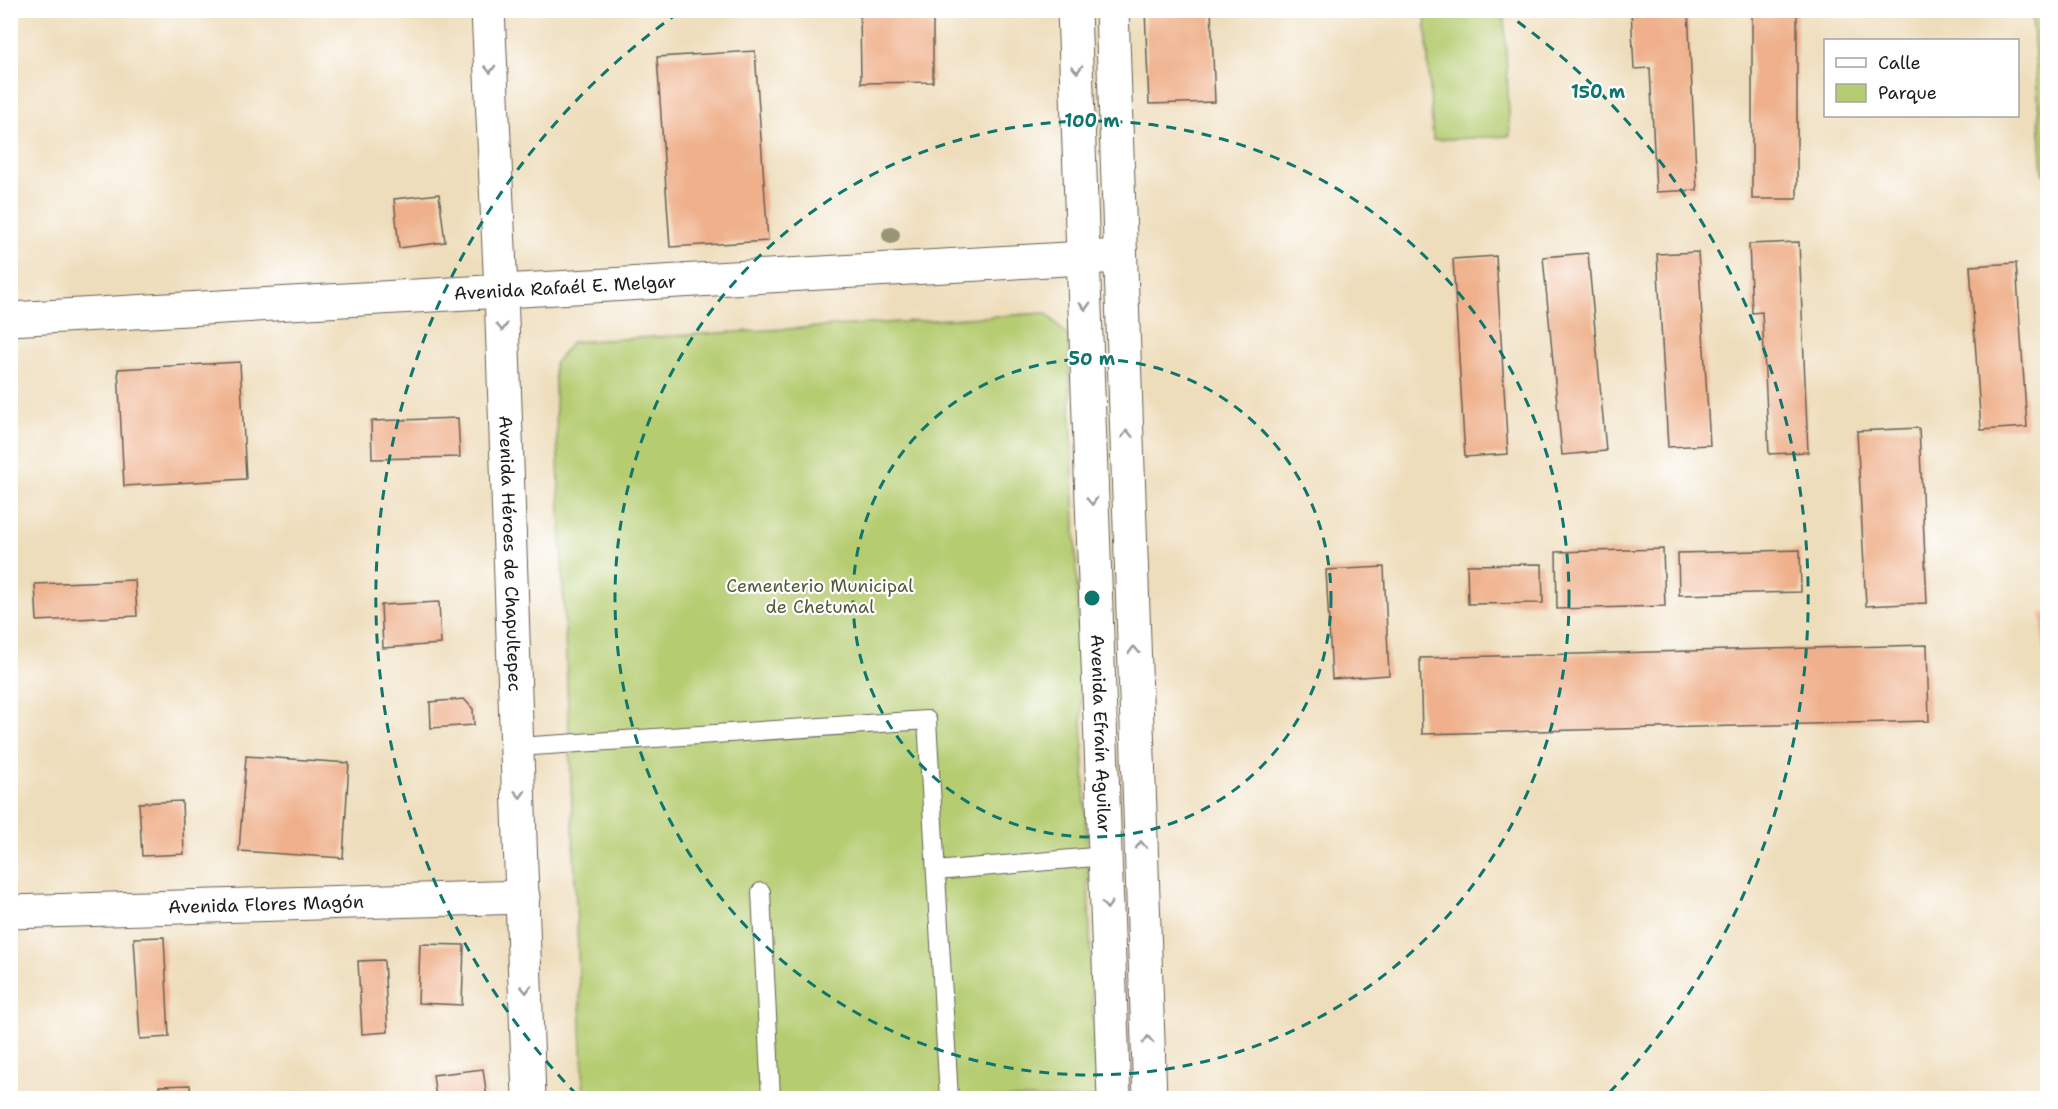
<svg xmlns="http://www.w3.org/2000/svg" width="2058" height="1109" font-family="'Shantell Sans',sans-serif">
  <style>
    .green { fill: #b5cc71; stroke: #687446; stroke-width: 1.5 }
    .building { fill: #efb08b }
    .lines { fill: none; stroke-linecap: round; stroke-linejoin: round }
    .service-casing { stroke: #666054; stroke-width: 20 }
    .minor-casing { stroke: #666054; stroke-width: 35 }
    .secondary-casing { stroke: #666054; stroke-width: 35 }
    .service { stroke: #fff; stroke-width: 18 }
    .minor { stroke: #fff; stroke-width: 33 }
    .secondary { stroke: #fff; stroke-width: 33 }
    .tree { fill: #989574 }
    .oneway { stroke: #999 }
    .ring { fill: none; stroke: #0f766e; stroke-width: 3; stroke-dasharray: 10 8 }
    .labels { text-anchor: middle; stroke-width: 4.5; stroke-linejoin: round; paint-order: stroke }
    .street-label { font-size: 18px; fill: #1c1c1c; stroke: #fff }
    .park-label { font-size: 18px; fill: #525a3a; stroke: #fff }
    .centre { fill: #0f766e; stroke: #fff; stroke-width: 3 }
    .ring-label { font-size: 18px; text-anchor: middle; font-weight: bold; fill: #0f766e; stroke: #fff; stroke-width: 4.5; stroke-linejoin: round; paint-order: stroke }
  </style>
  <rect width="100%" height="100%" fill="#fff"/>
  <filter id="ink" filterUnits="userSpaceOnUse"><feTurbulence type="fractalNoise" baseFrequency=".0167" numOctaves="2"/><feDisplacementMap in="SourceGraphic" scale="12" xChannelSelector="R" yChannelSelector="G"/><feConvolveMatrix kernelMatrix="1 2 1 2 8 2 1 2 1" color-interpolation-filters="sRGB"/></filter>
  <filter id="wash" filterUnits="userSpaceOnUse"><feTurbulence type="fractalNoise" baseFrequency=".008" numOctaves="4" result="noise"/><feDisplacementMap in="SourceGraphic" scale="24" xChannelSelector="R" yChannelSelector="G"/><feGaussianBlur stdDeviation="1.35" result="paint"/><feColorMatrix in="noise" values="0 0 0 0 0 0 0 0 0 0 0 0 0 0 0 0 0 1.4 0 .05"/><feComposite in="paint" operator="in"/></filter>
  <g filter="url(#wash)">
    <rect width="100%" height="100%" fill="#edb"/>
    <path class="green" d="M1425,11h79l6,125 -77,4z
      M2032,11h15v163h-4z
      M1046,313l22,23 28,762h-512l-30,-734 18,-22z"/>
    <g id="blocks">
      <path class="building" d="M860,10h73v72l-72,1z
        M1145,10h66l4,92 -66,2z
        M1631,10h57l9,180 -41,2 -6,-124 -16,1z
        M1752,10h45v189h-45z
        M755,51l13,190 -98,6 -13,-190z
        M439,194l6,48 -46,6 -5,-49z
        M1799,242l9,210 -39,2 -7,-142 -10,1 -3,-69z
        M1698,252l12,193 -42,2 -11,-193z
        M1588,253l18,198 -44,4 -19,-198z
        M1496,256l12,198 -43,3 -12,-198z
        M2016,263l11,164 -46,3 -11,-164z
        M240,362l6,117 -122,7 -6,-117z
        M458,418l2,39 -88,2 -1,-38z
        M1919,428l8,175 -61,3 -9,-175z
        M1663,549l2,57 -108,3 -1,-57z
        M1800,550l1,42 -122,3 -1,-42z
        M1542,564l1,39 -75,1 -1,-39z
        M1384,567l5,108 -57,4 -6,-109z
        M135,580l2,36 -100,5 -2,-37z
        M439,602l2,42 -58,4 -2,-43z
        M2041,613h7v44h-4z
        M1927,645l2,76 -507,13 -2,-76z
        M464,699l9,10 1,16 -43,3 -1,-26z
        M246,756l103,7 -6,95 -104,-7z
        M182,801l2,53 -42,2 -3,-53z
        M164,937l5,100 -29,2 -6,-101z
        M420,944l44,1 -2,60 -44,-2z
        M384,960l4,72 -26,2 -4,-73z
        M483,1069l4,29h-51l-3,-23z
        M190,1085l1,13h-31l-1,-12z"/>
    </g>
  </g>
  <g filter="url(#ink)">
    <use href="#blocks" fill-opacity="0" stroke="#666054" stroke-width="1.5"/>
    <g class="lines">
      <defs>
        <path id="service" d="M518,747l409,-27 22,378
          M936,871l169,-15
          M761,892l10,206"/>
        <g id="minor">
          <path id="s1" d="M488,10l13,281 28,807"/>
          <path id="s2" d="M10,319l1110,-63"/>
          <path id="s3" d="M10,912l513,-15"/>
        </g>
        <g id="secondary">
          <path id="s4" d="M1074,10l40,1088"/>
          <path d="M1112,10l38,1088"/>
        </g>
      </defs>
      <use href="#service" class="service-casing"/>
      <use href="#minor" class="minor-casing"/>
      <use href="#secondary" class="secondary-casing"/>
      <use href="#service" class="service"/>
      <use href="#minor" class="minor"/>
      <use href="#secondary" class="secondary"/>
    </g>
    <circle class="tree" cx="891" cy="235" r="9"/>
    <defs><path id="oneway-chevron" d="M-2-3.5L2.5 0L-2 3.5" fill="none" stroke-width="1.6" stroke-linecap="round" stroke-linejoin="round" transform="scale(1.5)"/></defs>
    <g class="oneway">
      <use href="#oneway-chevron" transform="translate(490 69) rotate(87)"/>
      <use href="#oneway-chevron" transform="translate(1077 69) rotate(88)"/>
      <use href="#oneway-chevron" transform="translate(1085 306) rotate(88)"/>
      <use href="#oneway-chevron" transform="translate(502 327) rotate(88)"/>
      <use href="#oneway-chevron" transform="translate(1127 434) rotate(-92)"/>
      <use href="#oneway-chevron" transform="translate(1092 501) rotate(88)"/>
      <use href="#oneway-chevron" transform="translate(1134 650) rotate(-92)"/>
      <use href="#oneway-chevron" transform="translate(520 794) rotate(88)"/>
      <use href="#oneway-chevron" transform="translate(1141 845) rotate(-92)"/>
      <use href="#oneway-chevron" transform="translate(1107 905) rotate(88)"/>
      <use href="#oneway-chevron" transform="translate(526 989) rotate(88)"/>
      <use href="#oneway-chevron" transform="translate(1148 1040) rotate(-92)"/>
    </g>
  </g>
  <g class="ring">
    <circle cx="1092" cy="598" r="239"/>
    <circle cx="1092" cy="598" r="477"/>
    <path d="M577 1095A716 716 0 0 1 681 11M1503 11A716 716 0 0 1 1607 1095"/>
  </g>
  <g class="labels">
    <g class="street-label">
      <text dy="6" stroke="none"><textPath href="#s2" startOffset="556">Avenida Rafaél E. Melgar</textPath></text>
      <text dy="6" stroke="none"><textPath href="#s1" startOffset="544">Avenida Héroes de Chapultepec</textPath></text>
      <text dy="6" stroke="none"><textPath href="#s4" startOffset="724">Avenida Efraín Aguilar</textPath></text>
      <text dy="6" stroke="none"><textPath href="#s3" startOffset="256">Avenida Flores Magón</textPath></text>
    </g>
    <g class="park-label">
      <text x="820" y="592">Cementerio Municipal<tspan x="820" dy="21">de Chetumal</tspan></text>
    </g>
  </g>
  <circle cx="1092" cy="598" r="9" class="centre"/>
  <g class="ring-label">
    <text x="1598" y="98">150 m</text>
    <text x="1092" y="127">100 m</text>
    <text x="1092" y="365">50 m</text>
  </g>
  <rect width="2058" height="1109" fill="none" stroke="#fff" stroke-width="36"/>
  <rect x="1824" y="39" width="195" height="78" fill="#ffffff" stroke="#a4a4a4" stroke-width="1.5"/>
  <rect x="1836" y="58" width="30" height="9" fill="#ffffff" stroke="#a4a4a4" stroke-width="1.5"/>
  <text x="1878" y="69" font-size="18" fill="#1c1c1c">Calle</text>
  <rect x="1836" y="84" width="30" height="18" fill="#b5cc71" stroke="#a4a4a4" stroke-width="1.5"/>
  <text x="1878" y="99" font-size="18" fill="#1c1c1c">Parque</text>
</svg>
